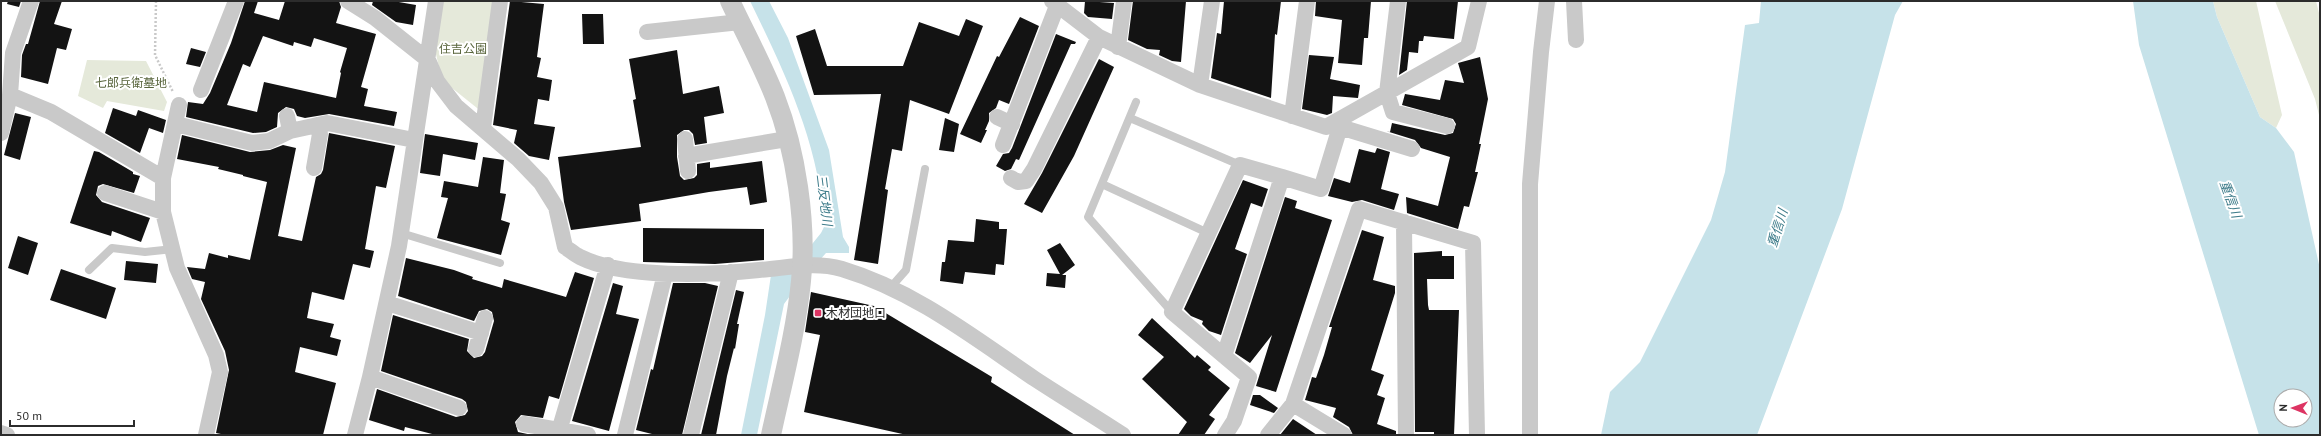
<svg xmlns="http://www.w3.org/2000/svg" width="2321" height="436" font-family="'PT Sans','Noto Sans JP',sans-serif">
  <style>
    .green { fill: #e5e9da }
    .water { fill: #c6e2e9; fill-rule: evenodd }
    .building { fill: #131313; fill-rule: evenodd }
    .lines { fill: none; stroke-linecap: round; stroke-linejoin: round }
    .path { stroke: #c9c9c9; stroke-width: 2.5; stroke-dasharray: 2 2; stroke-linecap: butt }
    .service { stroke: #c9c9c9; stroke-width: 8 }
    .minor { stroke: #c9c9c9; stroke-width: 16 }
    .tertiary { stroke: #c9c9c9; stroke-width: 20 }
    .poi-dot { fill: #dd3463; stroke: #fff; stroke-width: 1.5 }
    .labels { text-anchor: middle; stroke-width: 4; stroke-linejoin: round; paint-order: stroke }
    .park-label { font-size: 12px; fill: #58653c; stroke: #fff }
    .poi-label { font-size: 12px; fill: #2c2c2c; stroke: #fff; text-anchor: start }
    .water-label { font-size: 13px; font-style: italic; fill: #3e7c8a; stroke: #fff }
  </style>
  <rect width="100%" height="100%" fill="#fff"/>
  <path class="green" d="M442,1h54l-14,111 -40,-32 -7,-30z
    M2213,1h43l26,114 -6,13 -16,-11 -43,-100z
    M2275,1h41l4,16v102l-5,-20z
    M87,60l59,1 21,41 -3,9 -57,-10 -4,7 -25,-12z"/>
  <path class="water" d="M750,1h19l19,37 41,112 14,87 6,10v6h-23l-25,28 -17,23 -27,131h-16l24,-120 6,-40 17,-1 33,-41 3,-6c-4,-82 -39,-154 -74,-226z
    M1761,1h142l-8,14 -53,194 -85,226h-156l9,-43 30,-30 71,-142 14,-48 20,-147 14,-2z
    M2133,1h80l4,16 43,100 16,11 18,24 26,117v166h-61l-120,-390zM2281,396h24v24h-24z"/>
  <path class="building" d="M8,1h13l-2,6 -12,-3z
    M40,1h22l-8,23 18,5 -6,21 -9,-2 -9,36 -27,-7 1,-22 4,-11h2z
    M245,1h13l-4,12 25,7 6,-19h54l2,6 -5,16 40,11 -15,53 7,2 -4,17 33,6 -3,14 -65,-12 -24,4 -8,-2 -3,-7 -8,-2 -8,6 -1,14 -11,5 -13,1 -67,-16 2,-15 15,2 7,-11 21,-50zM263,36l30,10 1,-4 17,5 3,-9 33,10 -7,24 1,1 -5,25 -72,-16 -7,30 -30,-7 16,-41 7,3z
    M373,1h20l23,4 -3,20 -17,-3 -24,-17z
    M510,1l34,3 -7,53 4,1 -4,19 15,3 -3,21 -11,-2 -4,25 21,3 -6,33 -20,-4 -15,-13 3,-13 -24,-5z
    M1085,1l29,2 -2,16 -24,-2 -4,-4z
    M1133,1h53l-5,61 -9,-1 -13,-6 1,-5 -13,-1 -19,-9z
    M1224,1h57l-4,34 -2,-1 -4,64 -60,-20 6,-45 4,1z
    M1316,1h55l-3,37h-4l-2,27 -24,-2 4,-43 -27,-4z
    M1407,1h51l-4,38 -30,-3 -1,5h-4l-1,12 -9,-1 -2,18 -8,5z
    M582,14h21l1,30h-21z
    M1020,17l19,9 -30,78 -10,-4 -3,8 -7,5v8l-4,9h2l-6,13 -21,-9 37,-78 2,1z
    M966,19l17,7 -34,88 -39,-14 -8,51 -10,-2 -7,40 3,1 -10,74 -24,-4 27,-166 -67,1 -18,-59 19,-7 12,37h76l16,-44 40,14z
    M1056,34l20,8 -1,2h-4l-52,116 -3,-1 -5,10 -6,2 -9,-5 7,-12 6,-1 3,-5z
    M191,48l15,4 -6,15 -14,-3z
    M677,50l6,44 36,-8 5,27 -20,4 3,26 -12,2 -2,-11 -4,-4h-5l-7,5v22l3,19 4,4 10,-2 3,-3v-11l13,-2v6l52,-7 5,41 -17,3 -3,-18 -38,5 -70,12 2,17 -70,9 -7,-28 -6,-45 83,-10 -8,-47 3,-1 -7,-40z
    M1309,55l25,2 -4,22 30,6 -2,13 -25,-2 -1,17 -5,2 -25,-6z
    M1480,57l8,42 -9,45h2l-6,28h3l-9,35 -5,-1 -6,23 -51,-16 -1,-16 32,9 12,-49 -29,-9 -6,-8 -29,-9 4,1 2,-9 53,12 8,-2 3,-9 -3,-5 -51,-14 3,-11 35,6 5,-20 19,3 -6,-20z
    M1099,59l15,8 -40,89 -32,57 -18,-9 18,-31z
    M113,108l23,8 2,-6 28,10 -3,13 -14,-5 -9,25 -35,-20z
    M15,113l16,4 -11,43 -16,-5z
    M945,118l14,6 -5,28 -15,-2z
    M329,133l66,13 -9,42 -10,-2 -11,63 9,2 -4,17 -17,-4 -9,36 -32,-8 -5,26 27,6 -4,13 11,3 -4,16 -37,-9 -5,25 41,11 -13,52h-97l-10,-2 13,-63 -4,-19 -24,-52 4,-17 -13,-3 -5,-12 18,2 4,-16 19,5v-3l22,5 17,-78 -24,-6v-1l-25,-6 1,-2 -42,-8 5,-24 68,17 20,-2 13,-5 13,3 -18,88 24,5 14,-64 5,-3 2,-4z
    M425,134l53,9 -3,17 -32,-6 -3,22 -20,-3z
    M1377,148l13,4 -9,37 18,5 -5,16 -32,-10 -10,2 -24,-6 6,-18 16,5 9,-34 16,4z
    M94,151l5,1 34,20v2l7,2 -6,17 -31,-9 -5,2 -2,9 6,7 48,16 -9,24 -29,-11 -1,5 -41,-13z
    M483,157l21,3 -4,33 6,1 -5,26 9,3 -9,32 -64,-17 11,-40 -7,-1 3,-16 34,6z
    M1243,180l25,9 -6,18 -11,-4 -16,46 12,5 -26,81 -12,-4 -7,-7 1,-3 -12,-5 -7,-7z
    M1285,197l12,4 -2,7 37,12 -56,172 -20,-6 16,-51 -22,28 -15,-10z
    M976,219l23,3v7h8l-3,36 -8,-1 -1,11 -30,-3 -2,12 -23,-3 2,-19h3l3,-22 26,2z
    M643,228l121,1v31l-49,4 -72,-2z
    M1362,230l22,7 -11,43 22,6v7l-24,77 13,5 -7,20 8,3 -8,26 19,7v4h-43l-4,-8 -16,-10 3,-9 -31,-8 7,-23 4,1 8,-23 8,-28h-3z
    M18,236l20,7 -10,32 -20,-7z
    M1060,243l15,22 -13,10h4l-1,13 -19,-2 1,-13 13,1 -13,-24z
    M1442,251v5h12v23h-27l1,26 1,5h30l-5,125h-20v-3h-19l-1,-179z
    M406,258l48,12 19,7 -1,2 30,9 2,-9 62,18 9,-25 19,6 -35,121 -10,-3 -6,22 -22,-3 -6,7 3,10 14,3h-96l-31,-8 -1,4 -35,-11 8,-31 79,28 9,-2 3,-4 -2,-9 -4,-3 -81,-28 12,-56 76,24 -2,12 7,7 8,-2 3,-4 9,-31 -2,-9 -5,-3 -8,2 -5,10 -76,-25z
    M126,261l32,3 -2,19 -32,-3z
    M61,269l55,19 -10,31 -56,-19z
    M613,283l10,3 -7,28 23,5 -30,112 -37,-10z
    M673,283h32l13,3 -36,149h-26l-20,-5 15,-61 2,1z
    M736,290l8,2 -7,32h2l-4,25 -1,-1 -7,28 -11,59h-15z
    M811,292l63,14 118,71 -1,5 84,53h-168l-103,-23 16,-77 -15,-3z
    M1152,318l43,40 2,-3 14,12 -3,3 22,18 -21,27 6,4 -11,16h-26l9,-13 -45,-43 22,-22 -26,-22z
    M1253,395h7l18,13 -4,5 -24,-8z
    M1293,419l24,16h-37z"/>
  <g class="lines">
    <path class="path" d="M156,1l-1,54 18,37"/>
    <path class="service" d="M1136,102l-48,115 84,95
      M1130,118l110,47
      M1102,184l106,49
      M401,233l99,30
      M89,270l23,-22 33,4 28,-3
      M891,287l15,-17 19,-101"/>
    <path class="minor" d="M348,1l27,17 53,42 9,21 19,25 62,53 23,24 15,24 9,40c5,3 10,8 15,10 44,22 131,18 179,13 28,-2 55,-9 83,-1 73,22 131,68 193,110 29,19 59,37 88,56
      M1052,1l47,36 101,48 126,42 142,-80 11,-46
      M1398,1l-11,92 6,19 54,14
      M1574,1l2,39
      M647,32l93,-10
      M1118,47l6,-46
      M1200,85l12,-84
      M201,90l35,-89
      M10,95l41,17 112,66v34l14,56 39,87 4,17 -14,63
      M287,116l3,15
      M1292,116l15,-115
      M997,117l15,7
      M176,124l76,19 17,-2 21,-10 37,-8 87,17
      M483,128l17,-127
      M1,133l9,-38 3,-42 18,-52
      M685,139l3,32
      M1003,145l54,-139
      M686,156l101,-17
      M314,168l6,-34 -3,-9
      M163,178l16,-73
      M1011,178l7,4 8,-1 8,-12 65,-132
      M105,193l58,19
      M1404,222l2,213
      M387,303l94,30
      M476,349l9,-31
      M1224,356l58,-179 39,12 19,-62 72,22
      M370,377l89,31
      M1293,404l51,31
      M524,424l64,11
      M559,431l49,-166
      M1,433l6,2
      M355,435l15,-58 29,-131 37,-245
      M625,435l40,-161
      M691,435l40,-163
      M1225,435l9,-14 15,-44 -77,-65 68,-147 42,12
      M1268,435l25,-31 66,-195 114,34 4,192
      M1530,435v-251l11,-132 6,-51"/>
    <path class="tertiary" d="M730,1c15,32 32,63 45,96 21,54 32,126 26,184 -5,51 -19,103 -30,154"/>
  </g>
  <rect class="poi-dot" x="814" y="309" width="8" height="8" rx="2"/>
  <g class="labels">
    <g class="park-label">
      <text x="463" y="53">住吉公園</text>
      <text x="131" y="87">七郎兵衛墓地</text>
    </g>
    <g class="poi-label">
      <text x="826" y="317">木材団地口</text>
    </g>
    <g class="water-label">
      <text transform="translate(2231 199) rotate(70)" y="5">重信川</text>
      <text transform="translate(825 200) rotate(83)" y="5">三反地川</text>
      <text transform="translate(1777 228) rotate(-73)" y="5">重信川</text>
    </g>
  </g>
  <rect width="2321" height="436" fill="none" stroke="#2c2c2c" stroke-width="4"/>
  <g transform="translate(2293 408) rotate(271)"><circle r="19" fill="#ffffff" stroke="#ababab"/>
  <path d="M0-3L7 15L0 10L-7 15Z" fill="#dd3463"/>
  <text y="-6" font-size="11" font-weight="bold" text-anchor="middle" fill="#2c2c2c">N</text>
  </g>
  <path d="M10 420v6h124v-6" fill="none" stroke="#2c2c2c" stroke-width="2"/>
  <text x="16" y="420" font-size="12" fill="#2c2c2c" stroke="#ffffff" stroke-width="3" paint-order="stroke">50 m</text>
</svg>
